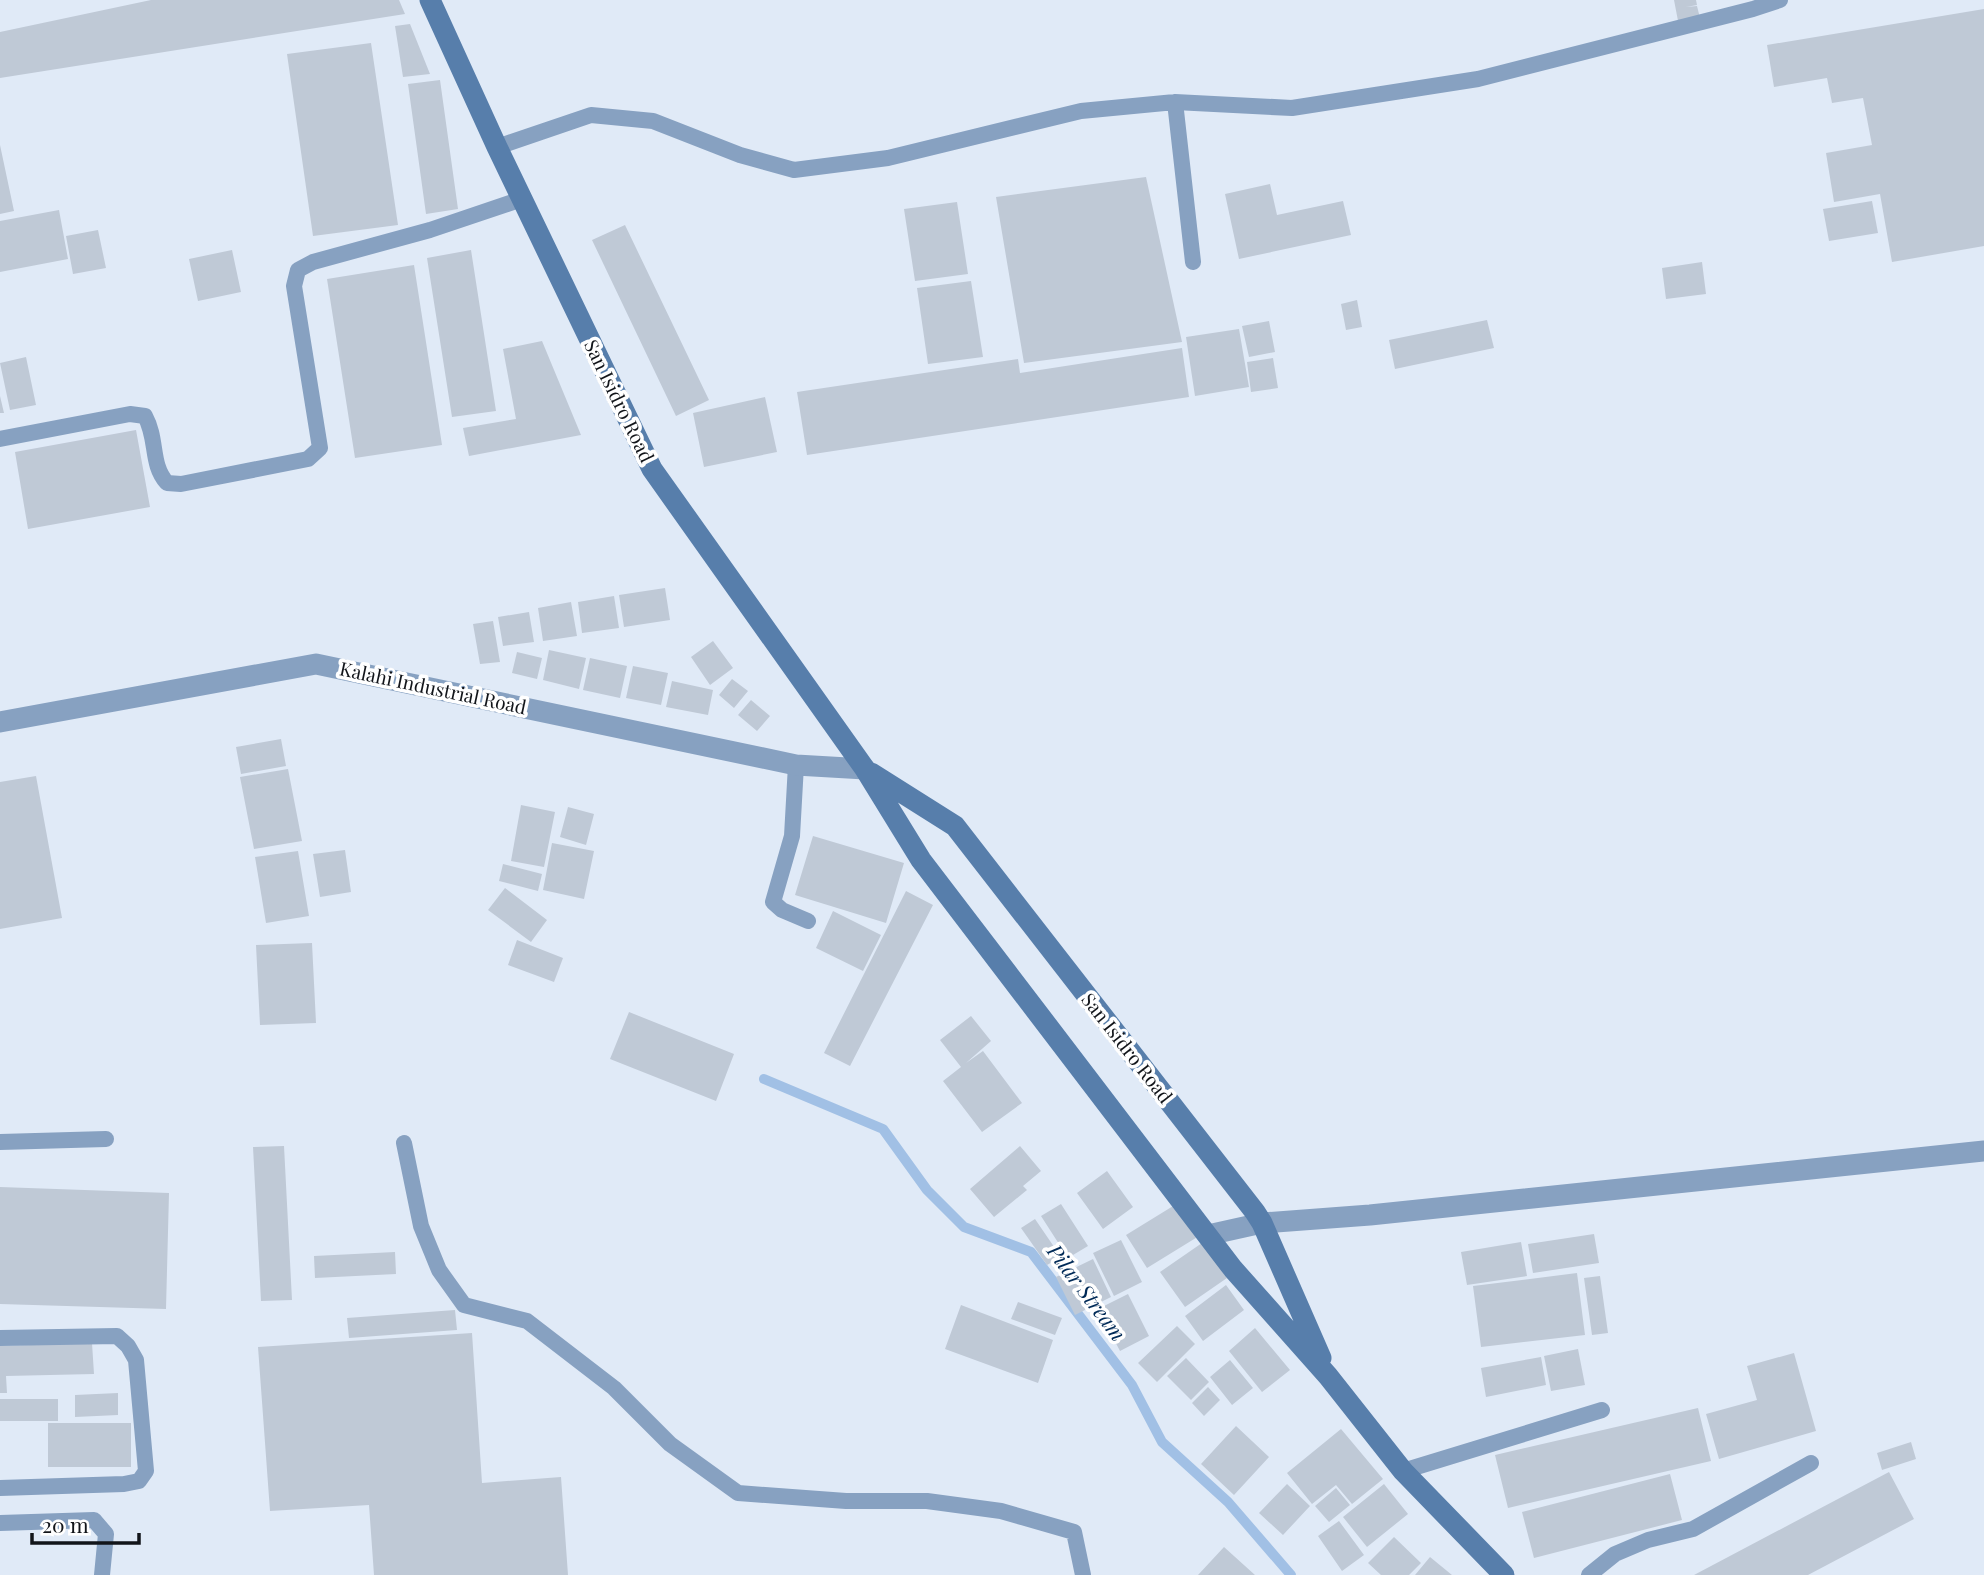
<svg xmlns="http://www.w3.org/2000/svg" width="1984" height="1575" font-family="'Playfair Display',serif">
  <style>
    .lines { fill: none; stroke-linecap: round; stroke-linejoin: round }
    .stream { stroke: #a1c0e5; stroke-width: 10 }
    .building { fill: #bfc9d6 }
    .lane { stroke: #87a1c1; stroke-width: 16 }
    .street { stroke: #87a1c1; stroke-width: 21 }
    .secondary { stroke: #577eab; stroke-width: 21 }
    .labels { text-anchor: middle; stroke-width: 7; stroke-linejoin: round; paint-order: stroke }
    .street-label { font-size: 19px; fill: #12151a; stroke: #fff }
    .water-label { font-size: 21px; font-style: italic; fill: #002a57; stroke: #fff }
  </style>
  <rect width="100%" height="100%" fill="#e0eaf7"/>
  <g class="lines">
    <path class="stream" d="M764,1079l119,50 44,61 37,37 67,25 101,133 30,57 66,60 63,73"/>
  </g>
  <path class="building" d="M151,0h248l6,14 -405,64v-46z
    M1674,0h22l1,5 -11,2 11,-1 4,16 -22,4z
    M1984,9v237l-92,16 -12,-68 -46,8 -8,-49 46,-8 -9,-47 -31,5 -5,-25 -53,9 -7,-42z
    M410,24l20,50 -27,3 -8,-51z
    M371,43l27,182 -85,11 -26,-182z
    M440,80l18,129 -32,5 -18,-130z
    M0,145l14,66 -14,3z
    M1146,177l36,165 -158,21 -28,-166z
    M1270,184l7,31 66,-14 8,34 -112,24 -14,-65z
    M1872,201l6,32 -49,8 -6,-32z
    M957,202l11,72 -53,7 -11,-72z
    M59,210l9,49 -68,13v-51z
    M625,225l84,175 -33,16 -84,-176z
    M98,230l8,38 -33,6 -7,-38z
    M232,250l9,42 -43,9 -9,-42z
    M471,250l25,161 -44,6 -25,-159z
    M1702,262l4,32 -40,5 -4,-31z
    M414,265l28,180 -87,13 -28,-179z
    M971,281l12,76 -55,7 -11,-76z
    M1357,300l5,27 -16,3 -5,-26z
    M1487,320l7,28 -99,21 -6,-29z
    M1269,321l6,31 -26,5 -7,-31z
    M1239,329l10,58 -54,9 -9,-59z
    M542,341l39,94 -112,21 -6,-28 53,-9 -13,-70z
    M1182,348l7,49 -382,58 -10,-63 221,-33 2,14z
    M26,357l10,48 -26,5 -10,-47z
    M1273,358l5,30 -27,4 -4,-30z
    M0,396l4,17h-4z
    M765,397l12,55 -73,15 -11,-54z
    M136,430l14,77 -122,22 -13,-77z
    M665,588l5,32 -46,7 -5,-32z
    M614,596l5,32 -37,5 -4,-31z
    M571,602l6,34 -34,5 -5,-33z
    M529,612l5,30 -31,4 -5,-29z
    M493,621l7,41 -20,2 -7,-40z
    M713,641l20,27 -23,17 -19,-28z
    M549,650l37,8 -7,31 -36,-9z
    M517,652l25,6 -5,21 -25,-6z
    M590,658l37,8 -7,32 -37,-8z
    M633,666l35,7 -7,32 -35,-7z
    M732,679l16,12 -14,17 -15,-13z
    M672,681l41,9 -5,25 -42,-8z
    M751,700l19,16 -13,15 -19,-16z
    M281,739l5,27 -45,8 -5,-27z
    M288,769l14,72 -48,8 -14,-72z
    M36,776l26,142 -62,11v-147z
    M521,805l34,7 -11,55 -33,-6z
    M568,807l26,7 -8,31 -26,-8z
    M813,836l91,27 -18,60 -91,-28z
    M552,843l42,8 -10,48 -41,-9z
    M345,850l6,42 -31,5 -7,-43z
    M298,851l11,65 -43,7 -11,-66z
    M503,864l39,10 -4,17 -39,-10z
    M505,888l42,32 -16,22 -43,-32z
    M906,891l27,14 -83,161 -26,-13z
    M833,911l48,24 -18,36 -47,-23z
    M517,940l46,18 -9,24 -46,-17z
    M312,943l4,80 -56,2 -4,-80z
    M629,1012l105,42 -18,47 -106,-42z
    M971,1016l20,25 -25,22 17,-12 39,52 -40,29 -39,-51 18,-14 -21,-27z
    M284,1146l8,154 -31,1 -8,-154z
    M1020,1146l21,25 -18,15 4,4 -33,27 -24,-28z
    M1107,1171l26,36 -30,22 -26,-36z
    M0,1187l169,6 -3,116 -166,-5z
    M1178,1203l21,33 -52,32 -21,-33z
    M1061,1204l27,42 -20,12 -27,-42z
    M1035,1219l26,38 -14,8 -26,-37z
    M1594,1234l5,29 -66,10 -5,-29z
    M1121,1240l21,42 -28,14 -21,-43z
    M1521,1242l6,34 -60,9 -6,-33z
    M1202,1243l25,35 -42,29 -25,-35z
    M395,1252l1,22 -81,4 -1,-22z
    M1093,1259l18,38 -36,18 -19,-38z
    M1577,1273l8,62 -104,12 -8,-61z
    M1600,1276l8,57 -16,2 -8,-57z
    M1226,1285l18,25 -41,31 -18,-25z
    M1128,1294l21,42 -29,15 -22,-42z
    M1018,1302l44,16 -7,17 -44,-16z
    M961,1305l92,35 -15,43 -93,-34z
    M455,1310l2,20 -108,8 -2,-20z
    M1177,1326l18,18 -38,38 -19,-19z
    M1255,1328l35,42 -28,22 -33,-41z
    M472,1333l10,150 79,-6 7,98h-194l-5,-70 -99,6 -12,-164z
    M92,1343l2,31 -88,2 1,17h-7v-47z
    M1578,1349l7,36 -34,6 -7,-35z
    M1794,1353l22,78 -97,28 -13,-45 51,-14 -10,-34z
    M1541,1357l5,28 -60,12 -5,-29z
    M1186,1358l23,24 -18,18 -24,-24z
    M1230,1360l23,28 -21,17 -22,-28z
    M1208,1387l12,13 -16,16 -12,-13z
    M118,1393v22l-43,2v-22z
    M0,1399h58v22h-58z
    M1698,1408l13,53 -203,47 -13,-53z
    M48,1423h83v44h-83z
    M1236,1426l33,31 -35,38 -33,-31z
    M1341,1429l42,50 -31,25 -16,-19 -24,19 -25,-31z
    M1911,1442l5,17 -34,11 -5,-17z
    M1889,1472l25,47 -106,56h-114z
    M1670,1474l12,46 -148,38 -12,-46z
    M1287,1484l23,22 -27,29 -24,-22z
    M1384,1484l24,30 -41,33 -24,-30z
    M1336,1488l14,17 -21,17 -14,-16z
    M1339,1521l25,34 -22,16 -24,-35z
    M1394,1537l27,26 -12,12h-28l-13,-12z
    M1224,1547l31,28h-57z
    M1430,1557l22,18h-37z"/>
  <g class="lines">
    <path class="lane" d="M1175,102l18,160
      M497,147l94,-32 62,6 87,34 54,15 94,-12 193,-47 94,-9 117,6 186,-29 275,-70 27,-9
      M0,439l130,-25 15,2c13,24 5,48 22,67l14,1 127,-25 12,-11 -26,-162 4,-16 15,-8 117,-32 92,-31
      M796,765l-4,71 -19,66 9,8 26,11
      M0,1142l106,-3
      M404,1143l17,83 18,44 25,35 63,16 87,67 56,56 68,49 108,8h81l74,10 73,21 9,43
      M0,1338l117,-2 11,10 8,14 10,111 -7,10 -15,3 -124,4
      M1403,1471l199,-61
      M0,1523l94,-3 12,14 -4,41
      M1589,1575l26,-21 33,-14 45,-11 118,-66"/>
    <path class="street" d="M0,722l316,-58 480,101 69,4
      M1208,1235l54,-12 108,-8 614,-64"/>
    <path class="secondary" d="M430,0l67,147 155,322 213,300 56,91 312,409 95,107 75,95 101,104
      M871,773l84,53 300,386 7,11 59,135"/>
  </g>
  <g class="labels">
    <g class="street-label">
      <text transform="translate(619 401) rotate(64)" y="7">San Isidro Road</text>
      <text transform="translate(433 688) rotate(12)" y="7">Kalahi Industrial Road</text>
      <text transform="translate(1127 1048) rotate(52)" y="7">San Isidro Road</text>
    </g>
    <g class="water-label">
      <text transform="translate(1086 1293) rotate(53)" y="7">Pilar Stream</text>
    </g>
  </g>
  <path d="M32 1533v10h107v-10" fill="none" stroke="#12151a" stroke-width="3.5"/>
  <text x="42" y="1533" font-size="21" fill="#12151a" stroke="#ffffff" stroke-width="5" paint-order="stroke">20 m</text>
</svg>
